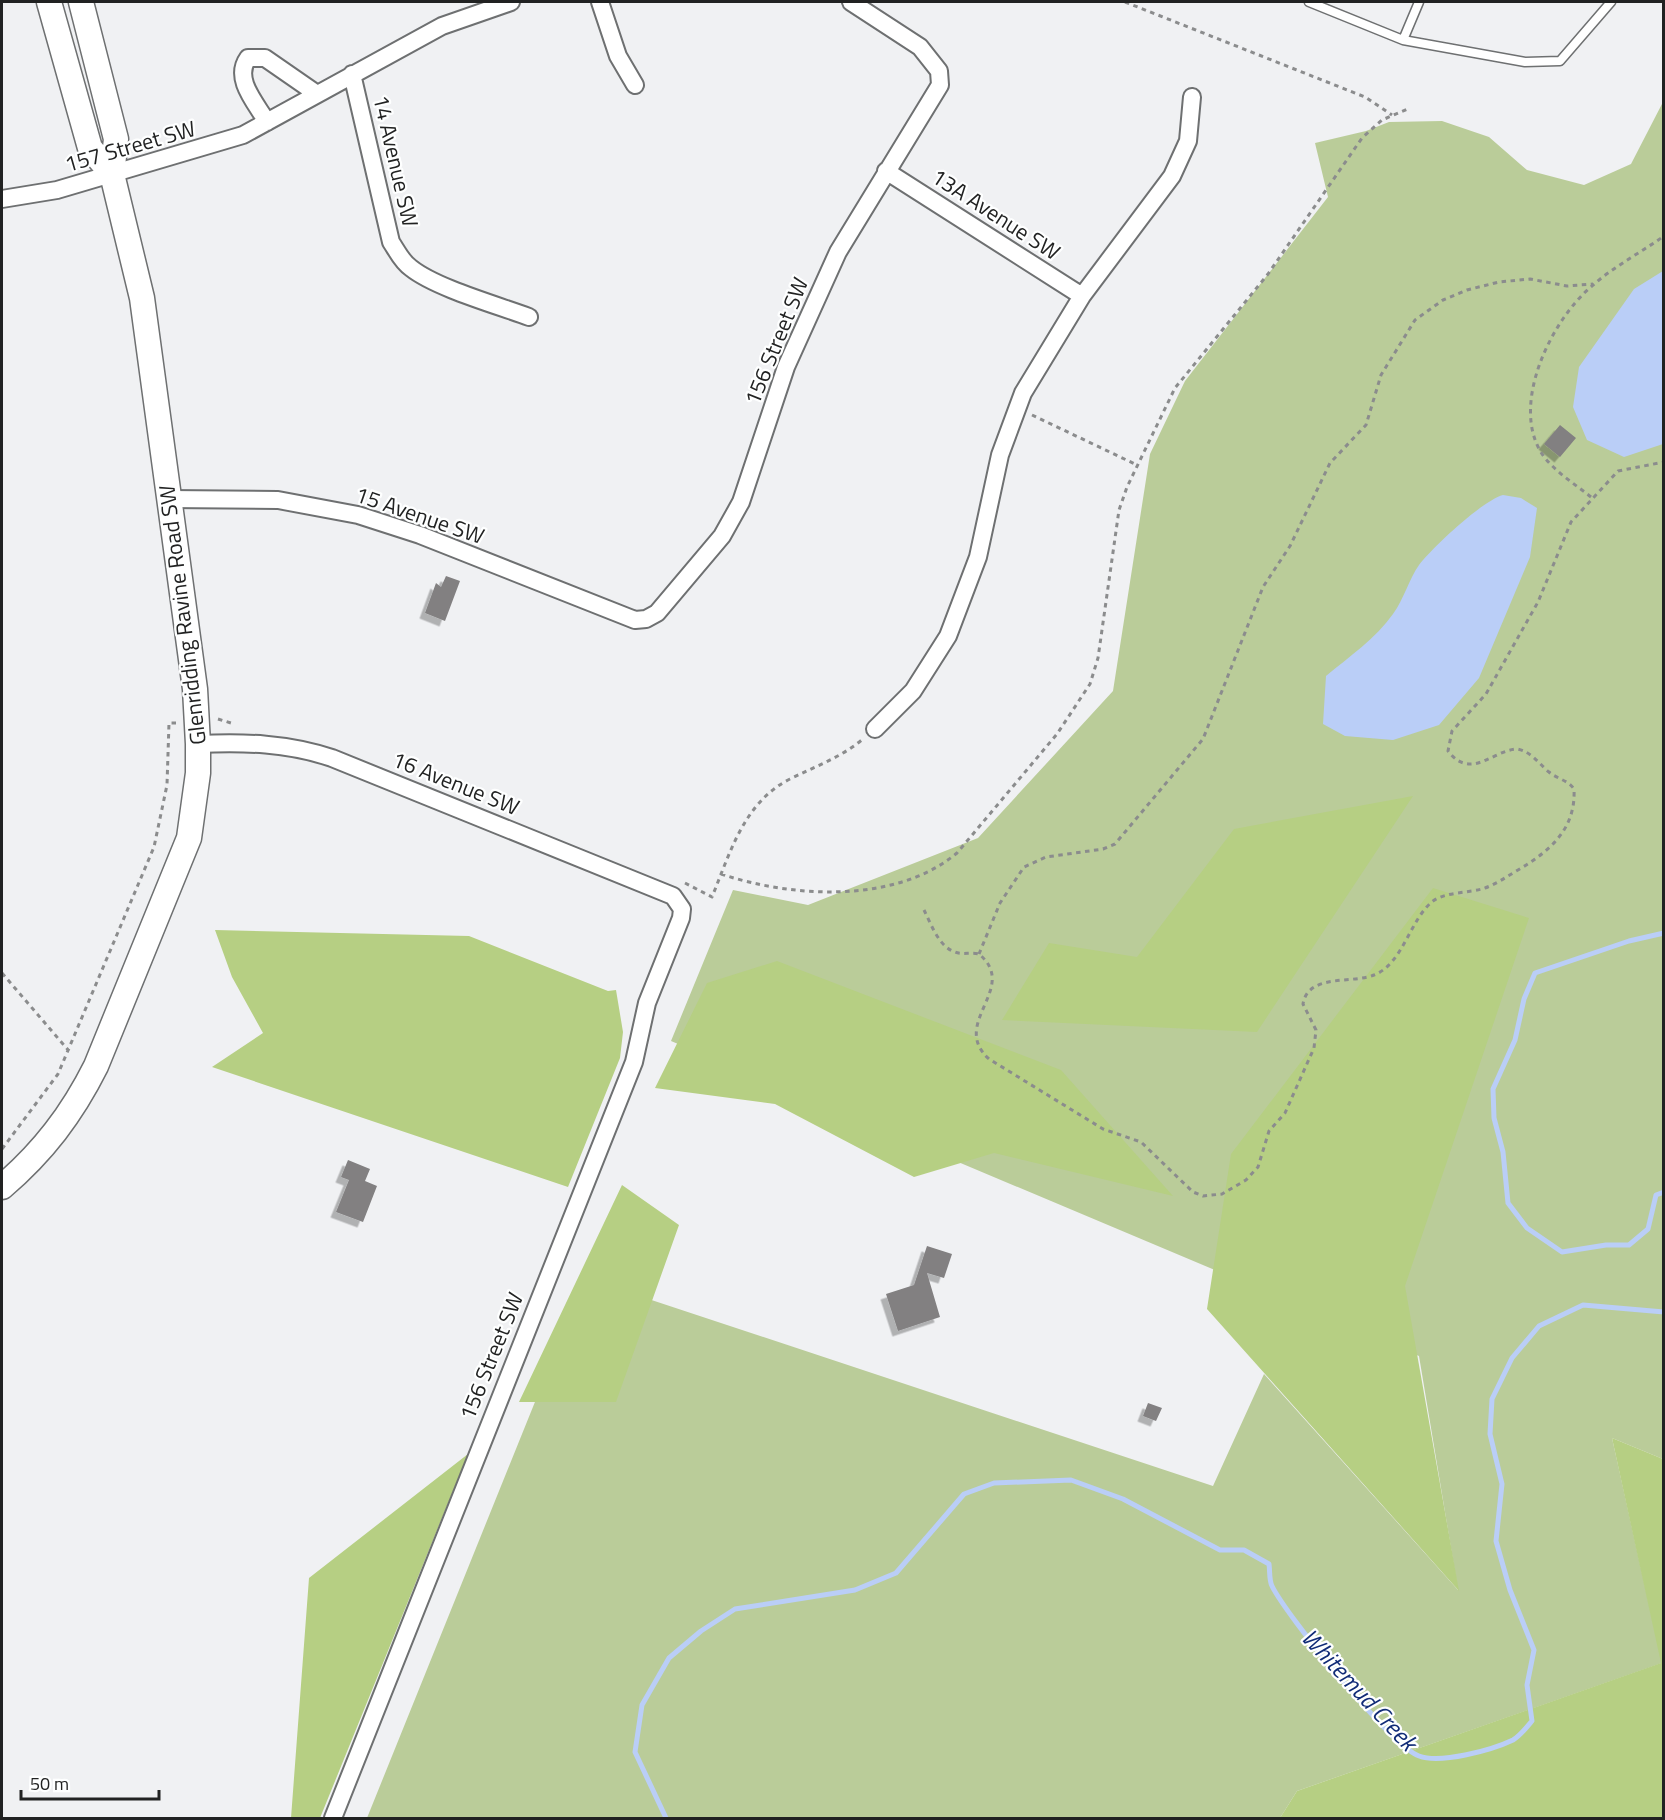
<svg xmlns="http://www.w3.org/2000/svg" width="1665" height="1820" font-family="'Titillium Web',sans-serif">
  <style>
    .green { fill: #bacc99 }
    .forest { fill: #b6cf83 }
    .water { fill: #bacef7 }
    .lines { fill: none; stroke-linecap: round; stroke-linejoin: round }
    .stream { stroke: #bacef7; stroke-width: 5 }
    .building { fill: #828081; filter: url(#shadow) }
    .lane-casing { stroke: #6e7071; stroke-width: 11 }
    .street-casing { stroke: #6e7071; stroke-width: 20 }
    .secondary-casing { stroke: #6e7071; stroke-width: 27 }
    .path { stroke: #8b8c8d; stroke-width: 3; stroke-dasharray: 4.5 4.5; stroke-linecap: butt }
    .lane { stroke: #fff; stroke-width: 8 }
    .street { stroke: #fff; stroke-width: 16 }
    .secondary { stroke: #fff; stroke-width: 24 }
    .labels { text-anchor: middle; stroke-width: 4.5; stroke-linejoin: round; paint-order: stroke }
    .street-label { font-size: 22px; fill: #212222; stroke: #feffff }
    .water-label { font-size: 24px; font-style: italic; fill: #112c77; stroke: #feffff }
  </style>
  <defs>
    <filter id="shadow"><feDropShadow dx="-5.5" dy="5.5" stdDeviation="0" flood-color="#0004"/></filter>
  </defs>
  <rect width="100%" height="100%" fill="#f0f1f3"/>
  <path class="green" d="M1663,102v1357l-51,-21 50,225 -365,128 -17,27h-913l218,-540 628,208 51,-112 194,216 -39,-234 -748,-315 62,-151 75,15 170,-67 135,-147 37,-237 35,-73 143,-184 -13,-54 51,-12 23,-9 53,-1 47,16 38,33 57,15 47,-21z"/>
  <path class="forest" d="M1413,796l-156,236 -255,-12 47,-77 88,14 97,-128z
    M1433,888l96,30 -124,368 54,305 -252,-282 24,-155z
    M215,930l254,6 139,55 8,-1 7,42 -3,26 -52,129 -356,-120 51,-34 -31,-56z
    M777,961l284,109 112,126 -179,-43 -80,24 -139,-73 -120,-16 52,-105z
    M622,1185l57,40 -63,177h-97z
    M1612,1438l51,21v359h-383l17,-27 364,-128z
    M468,1454l-148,364h-29l18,-240z"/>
  <path class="water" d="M1663,271v173l-39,13 -37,-17 -14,-33 6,-40 55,-78z
    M1503,495l18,3 16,10 -7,49 -51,121 -40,47 -46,15 -48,-4 -22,-12 3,-48c23,-19 50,-38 67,-62 11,-15 16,-35 26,-49 15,-19 63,-64 84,-70z"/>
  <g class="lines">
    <path class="stream" d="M1664,933l-35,8 -94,32 -11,26 -9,41 -22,49 1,29 9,34 5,51 19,25 35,24 44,-7h23l19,-16 8,-34 8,-3
      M666,1818l-31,-66 7,-47 27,-47 32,-27 34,-22 120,-19 41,-17 68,-79 30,-11 77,-3 52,19 97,51h24l25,14c1,7 0,16 3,22 14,29 120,161 147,170 22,8 73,-6 94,-16 7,-4 14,-13 19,-19l-5,-36 7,-35 -24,-60 -14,-49 6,-57 -12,-50 2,-35 20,-41 27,-32 44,-21 81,7"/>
  </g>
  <path class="building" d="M1560,425l16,13 -16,19 -16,-13z
    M446,576l14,5 -15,40 -20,-8 11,-30 5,4z
    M348,1160l22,9 -5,12 12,5 -14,36 -27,-10 13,-32 -8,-3z
    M927,1246l25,8 -8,24 -17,-5 13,44 -42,14 -12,-37 28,-9z
    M1148,1403l14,5 -6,13 -13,-5z"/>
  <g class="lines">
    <defs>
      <path id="lane" d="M1309,2l94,38 122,22 35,-1 51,-59
        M1403,40l16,-38"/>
      <path id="street" d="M600,2l18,54 17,29
        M352,74l39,168c6,9 11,20 20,26 25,20 86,37 118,49
        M267,122c-11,-19 -34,-43 -19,-64h17l52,36
        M886,171l196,125
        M2,199l55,-9 186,-55 199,-109 69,-24
        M168,499l110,1 80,15 62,20 215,85 11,-1 11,-6 65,-77 19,-34 45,-135 52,-115 102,-167 -1,-14 -19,-24 -69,-45
        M875,729l38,-38 35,-55 30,-79 22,-102 23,-62 59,-97 90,-120 16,-35 4,-44
        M198,744c47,-2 89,-1 134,14l341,138 9,13 -1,9 -34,85 -13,59 -301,756"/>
      <path id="secondary" d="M49,2l41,146 22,26
        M2,1187c41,-35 70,-73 94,-121l93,-228 9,-65v-29l-3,-55 -53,-391 -30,-124 4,-35 -35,-137"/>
    </defs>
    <use href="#lane" class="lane-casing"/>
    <use href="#street" class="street-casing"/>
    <use href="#secondary" class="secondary-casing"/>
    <path class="path" d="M1125,2l240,95 27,18
      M1032,415l105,50
      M1591,497c-15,-12 -34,-24 -46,-39 -38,-49 6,-138 47,-172 21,-19 48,-33 72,-50
      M218,719l16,5
      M721,874c72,24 175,30 236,-21l100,-119 33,-50 8,-26 21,-148 8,-23 48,-99 93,-114 94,-136 20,-18 26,-11
      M685,883l27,14c18,-44 32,-95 78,-118 26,-13 50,-21 73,-40
      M924,910c7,14 15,37 31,42 7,3 16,0 24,2 41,34 -30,69 10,105l114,70 38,13 52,50 10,4 19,-2 24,-14 12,-13 11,-36 16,-18 29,-65 2,-18 -13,-26c5,-31 50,-20 71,-29 29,-11 36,-56 59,-74 13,-9 34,-8 49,-12 13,-4 24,-12 36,-19 32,-19 58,-41 56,-81 -6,-9 -17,-10 -25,-17 -11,-9 -17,-20 -32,-23 -24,1 -46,32 -69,2l4,-20 34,-37 52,-92 33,-80 47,-51 46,-9
      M979,954l21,-51 24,-36 22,-10 57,-8 12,-5 88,-105 60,-152 27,-41 40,-83 36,-38 15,-50 34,-55 28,-20 24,-10 32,-8 31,-3 37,7 26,-2
      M2,973l67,78
      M2,1149l56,-75 96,-227 13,-62 2,-62h7"/>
    <use href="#lane" class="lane"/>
    <use href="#street" class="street"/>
    <use href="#secondary" class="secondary"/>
  </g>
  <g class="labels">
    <g class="street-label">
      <text transform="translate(130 146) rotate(-16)" y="8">157 Street SW</text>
      <text transform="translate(396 161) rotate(77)" y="8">14 Avenue SW</text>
      <text transform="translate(996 214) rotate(33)" y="8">13A Avenue SW</text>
      <text transform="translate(776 341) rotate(-68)" y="8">156 Street SW</text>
      <text transform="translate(420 515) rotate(19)" y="8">15 Avenue SW</text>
      <text transform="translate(182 615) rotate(-97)" y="8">Glenridding Ravine Road SW</text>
      <text transform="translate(456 783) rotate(22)" y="8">16 Avenue SW</text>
      <text transform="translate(491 1356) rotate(-68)" y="8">156 Street SW</text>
    </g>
    <g class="water-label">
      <text transform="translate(1359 1690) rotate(47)" y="8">Whitemud Creek</text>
    </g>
  </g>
  <rect width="1665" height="1820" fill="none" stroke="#212222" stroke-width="6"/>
  <path d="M21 1790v9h138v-9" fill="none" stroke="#212222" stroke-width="3"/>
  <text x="30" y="1790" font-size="18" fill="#212222" stroke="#feffff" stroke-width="4.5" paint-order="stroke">50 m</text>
</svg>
